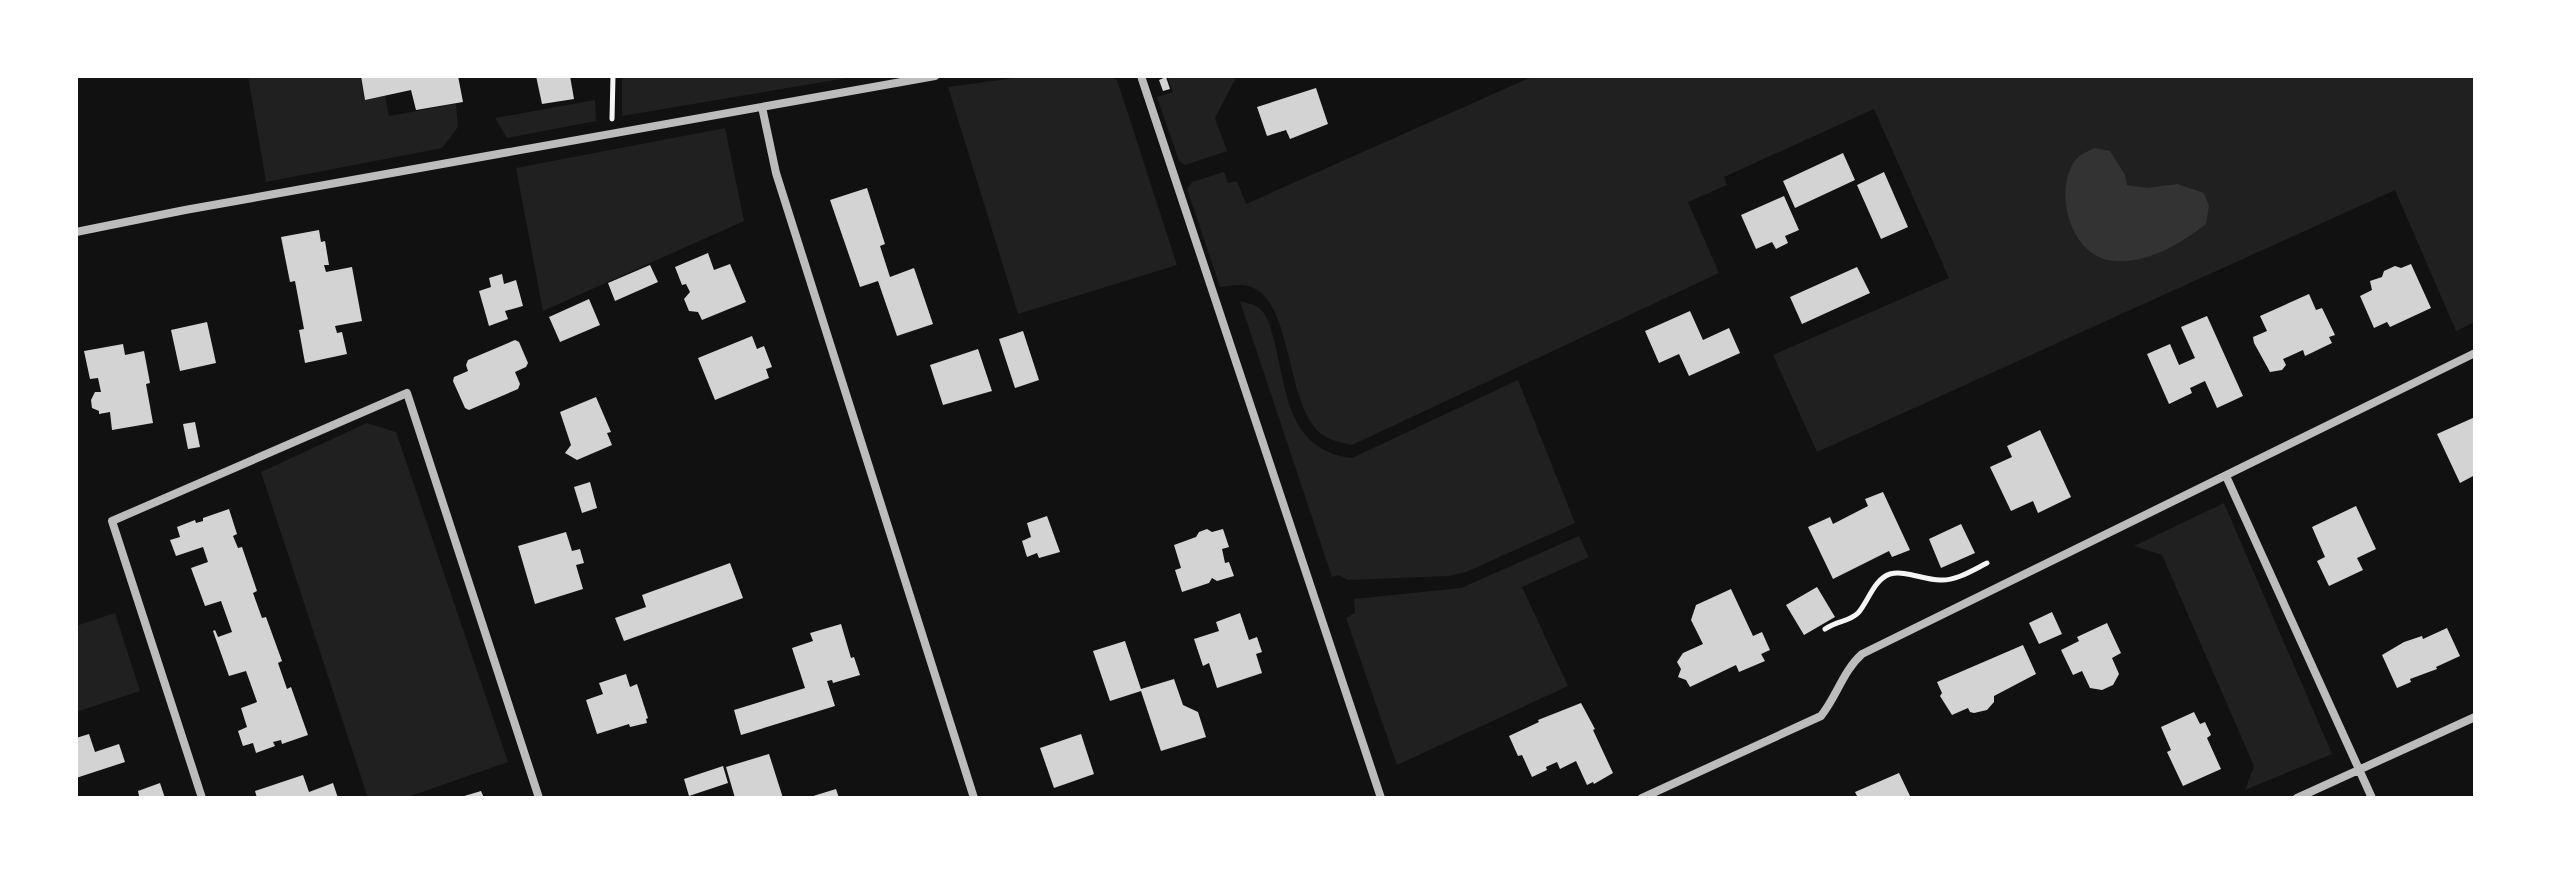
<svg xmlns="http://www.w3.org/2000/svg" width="2551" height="874" font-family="Barlow,sans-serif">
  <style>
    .green { fill: #202020 }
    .water { fill: #333 }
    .building { fill: #d3d3d3 }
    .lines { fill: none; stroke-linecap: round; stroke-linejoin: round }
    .path { stroke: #f5f5f5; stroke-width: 5 }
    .minor { stroke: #bcbcbc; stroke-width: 8 }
  </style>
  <rect width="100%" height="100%" fill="#111"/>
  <path class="green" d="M248,76h112l4,23 21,-3 4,20 67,-12 2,23 -16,21 -176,34z
    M622,76h237l-237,40z
    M1028,76h80l9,4 60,185 -159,49 -70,-227z
    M1167,76h70l-22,42 12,33 -42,14 -6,-4 -22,-64 16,-5z
    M1534,76h941v246l-19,9 -61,-141 -578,262 -44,-97 176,-77 -75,-169 -150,68 3,8 -39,17 31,71 -367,172c-9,-2 -21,-4 -29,-10 -38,-26 -29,-133 -72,-148 -10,-4 -20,-1 -31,0l-33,-98 5,-7 32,-10 4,11 9,-2 9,23z
    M595,100l1,21 -89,17 -12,-20z
    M725,128l19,93 -201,90 -27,-143z
    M1240,301c5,2 14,3 18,6 10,7 13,23 16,33 13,51 13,110 78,118l166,-78 57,143 -109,49 -17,4 -101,4 -10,-5 -6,2z
    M367,423l29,9 112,330 -103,36h-37l-107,-326z
    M2224,503l108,251 -87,36 9,-24 -92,-211 -28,-9z
    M1579,536l10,21 -67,30 46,99 -171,79 -51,-147 9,-5 -1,-14 107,-11z
    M115,613l25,78 -64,21v-86z"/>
  <path class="water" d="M2094,148l16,3 15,24 2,10 20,3 30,-4 27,9 5,13 -3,18c-26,20 -57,39 -91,37 -43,-2 -62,-66 -41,-99 4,-7 13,-10 20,-14z"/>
  <path class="building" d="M361,76h97l5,26 -47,8 -5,-20 -46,10z
    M536,76h34l4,23 -32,5z
    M1166,77l4,12 -7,2 -4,-11z
    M1316,88l12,36 -38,15 -4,-9 -19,6 -10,-29z
    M1843,153l12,27 -60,28 -12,-27z
    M1884,172l24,55 -27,12 -24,-54z
    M867,188l18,56 -5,2 10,31 24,-9 19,56 -36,12 -19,-55 -18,6 -30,-87z
    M1784,196l15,34 -14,6 3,7 -12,6 -4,-7 -16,7 -15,-34z
    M319,230l2,12 4,-1 4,24h-5l2,7 26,-5 10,54 -27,5 2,7 5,-1 5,22 -42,9 -6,-33 5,-1 -9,-48 -5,1 -9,-45z
    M708,253l6,17 16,-6 16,38 -44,18 -4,-8 -9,-1 -5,-12 6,-7 -4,-8 -4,1 -7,-18z
    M2411,264l20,44 -41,19 -3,-5 -13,6 -14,-32 12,-6 -2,-9 12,-4 2,-6 11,-5 6,2z
    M650,265l8,17 -43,19 -7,-18z
    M1857,267l13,26 -68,31 -12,-27z
    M502,274l2,10 12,-4 7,26 -18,5 3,8 -19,7 -10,-35 12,-4 -2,-9z
    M2309,294l7,16 6,-2 13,27 -6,2 3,6 -27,13 -2,-6 -20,9 3,6 -4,5 -12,2 -16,-29 -1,-6 14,-6 -7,-15z
    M589,299l11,26 -40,17 -11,-25z
    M1690,311l13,29 26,-12 11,25 -51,23 -10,-22 -20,9 -14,-32z
    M2207,316l36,80 -26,12 -12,-27 -15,7 2,5 -23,11 -22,-50 23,-10 9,21 16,-7 -14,-31z
    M207,322l9,41 -36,8 -9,-41z
    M1023,331l16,49 -24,8 -16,-49z
    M752,336l5,13 7,-3 8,21 -6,2 3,9 -54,22 -17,-42z
    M515,340l4,2 9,21 -2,4 -11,5 5,12 -2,5 -49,21 -4,-2 -12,-27 1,-4 14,-6 -2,-6 2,-5z
    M123,344l2,11 19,-4 6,32 -4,1 7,39 -41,7 -2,-18 -11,2v-3l-7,-3 -1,-8 4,-8h6l-3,-14 -8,1 -6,-28z
    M978,349l14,42 -49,14 -13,-40z
    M596,397l15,35 -4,1 5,12 -35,15 -12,-7 6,-8 -11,-33z
    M2475,417v58l-15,8 -23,-49z
    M195,422l5,25 -12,2 -5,-25z
    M2040,430l31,67 -33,16 -5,-12 -22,10 -21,-44 22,-10 -5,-11z
    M590,482l7,26 -15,5 -8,-26z
    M1883,492l27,58 -18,7 -3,-6 -56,28 -25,-52 22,-10 3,7 35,-18 -3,-7z
    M2356,506l20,43 -19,9 6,12 -34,16 -12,-25 8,-4 -13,-30z
    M229,509l8,25 -4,2 5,12 4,-1 15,44 -4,2 9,25 4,-1 16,44 -4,2 9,26 4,-2 17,48 -26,9 -1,-4 -8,2 2,4 -19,7 -3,-10 -10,3 -5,-15 9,-4 -6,-19 16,-6 -1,-3 -10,-28 -17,5 -16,-45 2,-1 3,7 14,-5 -1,-3 -10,-28 -16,5 -14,-38 17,-6 -5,-15 -27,9 -6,-16 10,-3 -3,-10 18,-7 1,3 7,-2v-3z
    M1047,516l13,36 -21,6 -2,-5 -10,4 -5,-16 9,-4 -4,-14z
    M1961,524l14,29 -34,15 -12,-29z
    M1207,529l5,3 11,-3 6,18 -7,2 3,14 4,-1 5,14 -17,5 -5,-3 -3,5 -27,9 -7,-22 6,-2 -7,-23 22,-8 3,-5z
    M566,532l6,19 8,-2 4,14 -8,2 7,24 -48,15 -17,-58z
    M730,563l13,35 -119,43 -9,-23 31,-11 -4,-12z
    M1817,587l18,30 -31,18 -18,-30z
    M1731,589l22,47 9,-4 8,18 -9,4 4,7 -26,11 -3,-7 -46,22 -4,-7 -8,-3 3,-8 -4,-7 6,-9 20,-9 -12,-24 5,-15z
    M2052,612l10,22 -23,10 -10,-21z
    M1240,613l9,27 8,-3 5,15 -6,2 6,19 -45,15 -8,-25 -6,3 -9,-27 25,-8 -3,-9z
    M2107,623l14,30 -9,5 7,16 -6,11 -11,5 -12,-2 -8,-17 -9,4 -12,-25 18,-9 -2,-4z
    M841,624l10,34 3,-1 6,18 -27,8 -1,-3 -5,1 8,25 -94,29 -7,-25 71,-22 -13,-40 21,-7 -3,-8z
    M2447,628l13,28 -24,11 1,2 -27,10 1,3 -14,6 -15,-33 22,-13 18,-6 1,3z
    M1125,641l16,48 33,-10 9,26 15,7 8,25 -45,14 -20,-60 -31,10 -17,-50z
    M2023,645l13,29 -42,22v6l-7,8 -13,3 -4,-1 -2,-4 -16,7 -12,-19 2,-3 -5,-11z
    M626,674l4,13 7,-3 11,34 -2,1 1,4 -17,4 -1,-3 -32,10 -11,-34 17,-6 -4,-11z
    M1581,703l14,26 -2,1 20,43 -19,11 -1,-2 -6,3 -11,-24 -16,8 -3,-7 -11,5 1,3 -15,7 -10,-22 -4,1 -9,-20 30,-14 -1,-2z
    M2194,712l6,12 5,-2 6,13 -4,3 14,31 -38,17 -16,-34 4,-2 -10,-23z
    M89,734l6,18 24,-8 6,18 -49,16v-40z
    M1081,734l13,40 -40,14 -14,-40z
    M769,754l14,44h-48l-9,-31z
    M723,766l5,17 -39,13 -5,-17z
    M1899,773l12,25h-53l-3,-6z
    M303,775l6,17 24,-9 5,15h-81l-2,-7z
    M160,783l5,15h-32l6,-2 -1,-5z
    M836,789l3,9h-28l-1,-1z
    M481,791l3,7h-23v-1z"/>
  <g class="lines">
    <path class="path" d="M612,119l1,-43
      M1825,629c13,-9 24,-7 33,-16 10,-11 16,-34 32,-39 15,-4 34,6 50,6 16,1 33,-10 47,-17"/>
    <path class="minor" d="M1141,76l240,722
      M762,107l14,66 198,625
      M76,232l109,-22 750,-134
      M2226,476l146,322
      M202,798l-90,-277 295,-128 132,405
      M1642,798l179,-82c16,-20 22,-45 41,-62l613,-301
      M2297,798l178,-81"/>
  </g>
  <rect width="2551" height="874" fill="none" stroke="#ffffff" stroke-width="156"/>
</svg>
